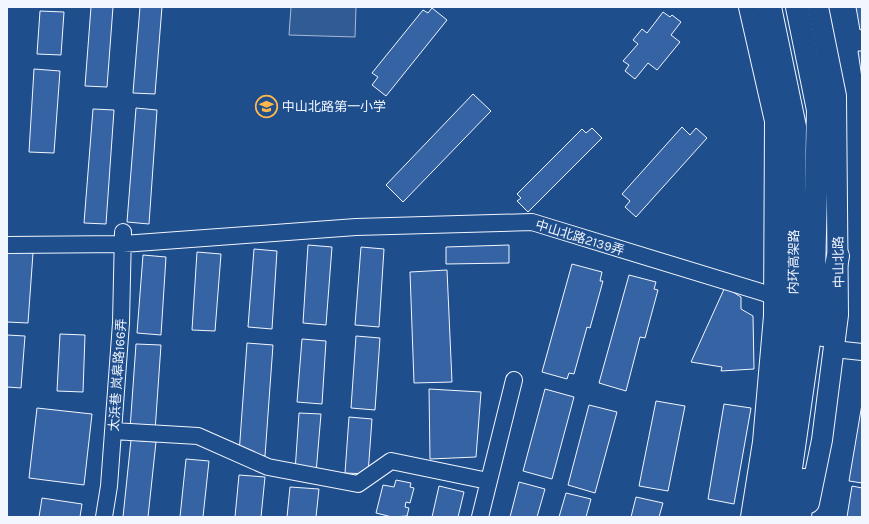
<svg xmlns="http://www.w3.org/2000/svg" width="869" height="524" font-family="Karla,'Noto Sans SC',sans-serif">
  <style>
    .built { fill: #305b95; stroke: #a8bbd7 }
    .building { fill: #3563a3; stroke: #f2f6ff }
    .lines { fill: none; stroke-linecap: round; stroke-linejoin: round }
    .minor-casing { stroke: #f2f6ff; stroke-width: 18 }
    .major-casing { stroke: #f2f6ff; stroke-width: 22 }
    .highway-casing { stroke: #f2f6ff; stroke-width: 24 }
    .minor { stroke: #1f4e8c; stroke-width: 16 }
    .major { stroke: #1f4e8c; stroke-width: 20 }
    .highway { stroke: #1f4e8c; stroke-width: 22 }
    .labels { text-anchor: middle; stroke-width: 3; stroke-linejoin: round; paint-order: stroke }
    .poi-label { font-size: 13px; fill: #f2f6ff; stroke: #1f4e8c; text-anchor: start }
    .street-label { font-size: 13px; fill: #f2f6ff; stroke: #1f4e8c }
  </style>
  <rect width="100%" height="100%" fill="#1f4e8c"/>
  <path class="built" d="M291,7h65l-1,30 -66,-2z"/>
  <path class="building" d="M91,7h22l-6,80 -22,-1z
    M140,7h22l-7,87 -22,-1z
    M856,7h6v22l-2,1z
    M432,8l15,12 -61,76 -14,-11 6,-8 -6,-4 51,-63 5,3z
    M40,11l24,1 -3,43 -24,-1z
    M663,12l7,5 2,-2 9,7 -10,13 9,7 -23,28 -9,-7 -13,16 -10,-8 4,-6 -6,-4 15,-17 -5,-4 9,-11 5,4z
    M858,51h4v27z
    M34,69l26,2 -6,82 -25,-1z
    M473,94l18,17 -88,91 -17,-17z
    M136,108l21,2 -8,114 -22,-2z
    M93,109l21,1 -8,114 -22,-1z
    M682,127l8,8 6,-7 11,10 -71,79 -11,-10 5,-6 -8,-7z
    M592,128l10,10 -74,74 -11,-11 4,-3 -4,-4 65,-65 4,4z
    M308,245l24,2 -6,78 -23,-2z
    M509,245v18l-63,1v-17z
    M361,247l23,2 -5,78 -24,-2z
    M254,249l23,2 -5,78 -24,-2z
    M7,251l26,2 -5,70 -21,-1z
    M197,252l24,2 -6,77 -23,-1z
    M143,255l23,2 -5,78 -24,-2z
    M572,264l30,8 -2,9h3l-13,47 -3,-1 -13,47 -5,-1 -2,6 -25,-7z
    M447,270l5,112 -38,1 -4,-111z
    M629,275l27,7 -2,7 4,1 -13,48 -5,-1 -14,54 -27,-8z
    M725,287l16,10v12l12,7 1,53 -33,2 1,-4 -31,-5z
    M60,334l25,1 -2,57 -26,-1z
    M7,335l18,1 -4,52 -14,-1z
    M356,336l24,2 -5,72 -24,-2z
    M302,339l24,2 -4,63 -25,-2z
    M247,343l26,2 -8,111 -26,-2z
    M136,344l25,1 -6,86 -25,-2z
    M429,389l52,3 -5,65 -46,2z
    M545,389l29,8 -22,82 -29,-8z
    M656,401l29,5 -17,85 -29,-5z
    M724,404l27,4 -17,96 -26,-5z
    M862,404v79l-13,-2z
    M589,405l28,7 -22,81 -27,-8z
    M37,408l55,6 -8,71 -55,-7z
    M299,413l22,1 -5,59 -21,-2z
    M349,417l23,2 -4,55 -23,-1z
    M131,440l25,2 -8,75h-25z
    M186,459l23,2 -6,56h-23z
    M239,475l26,2 -4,40h-26z
    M396,480l15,3 -1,4 4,1 -4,15 -4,-1 -1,5 4,1 -2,8 -15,1 -16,-4 7,-28 11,2z
    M519,482l26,7 -8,28h-27z
    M439,486l25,6 -6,25h-26z
    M852,486l10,2v29h-15z
    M290,487l29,2 -3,28h-29z
    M566,493l25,6 -5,18h-27z
    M636,497l27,6 -4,14h-28z
    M42,498l40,6 -2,13h-41z"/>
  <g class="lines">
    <defs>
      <path id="minor" d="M7,245l116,-1 233,-17 176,-5 242,74
        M834,349l28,3
        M113,431l85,5 70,31 90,17 33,-23 97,20
        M104,517l5,-31 12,-163 2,-91
        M480,517l34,-137"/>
      <path id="major" d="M749,7l26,114 -1,195 -11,126 -12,75
        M809,503l13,-63 16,-125 -2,-219 -18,-89"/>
      <path id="highway" d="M823,335l15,-79
        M765,517l27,-207 3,-183 -25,-120
        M784,517l29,-203 5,-204 -21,-103
        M800,517l4,-37"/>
    </defs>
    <use href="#minor" class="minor-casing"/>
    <use href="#major" class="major-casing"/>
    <use href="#highway" class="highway-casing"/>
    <use href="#minor" class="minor"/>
    <use href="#major" class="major"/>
    <use href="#highway" class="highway"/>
  </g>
  <defs>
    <symbol id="school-ring" viewBox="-11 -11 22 22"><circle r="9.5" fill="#1f4e8c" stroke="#ffb74d" stroke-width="1.5"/><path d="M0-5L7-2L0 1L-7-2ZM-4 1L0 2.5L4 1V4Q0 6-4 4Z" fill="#ffb74d"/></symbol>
  </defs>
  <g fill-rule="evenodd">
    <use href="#school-ring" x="254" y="94" width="25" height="25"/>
  </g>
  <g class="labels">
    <g class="poi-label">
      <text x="282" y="111">中山北路第一小学</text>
    </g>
    <g class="street-label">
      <text transform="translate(580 237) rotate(17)" y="5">中山北路2139弄</text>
      <text transform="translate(793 262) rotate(-89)" y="5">内环高架路</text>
      <text transform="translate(838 262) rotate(-91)" y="5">中山北路</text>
      <text transform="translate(117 375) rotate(-86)" y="5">太浜巷 岚皋路166弄</text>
    </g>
  </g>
  <rect width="869" height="524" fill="none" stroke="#f2f6ff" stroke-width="16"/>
</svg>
